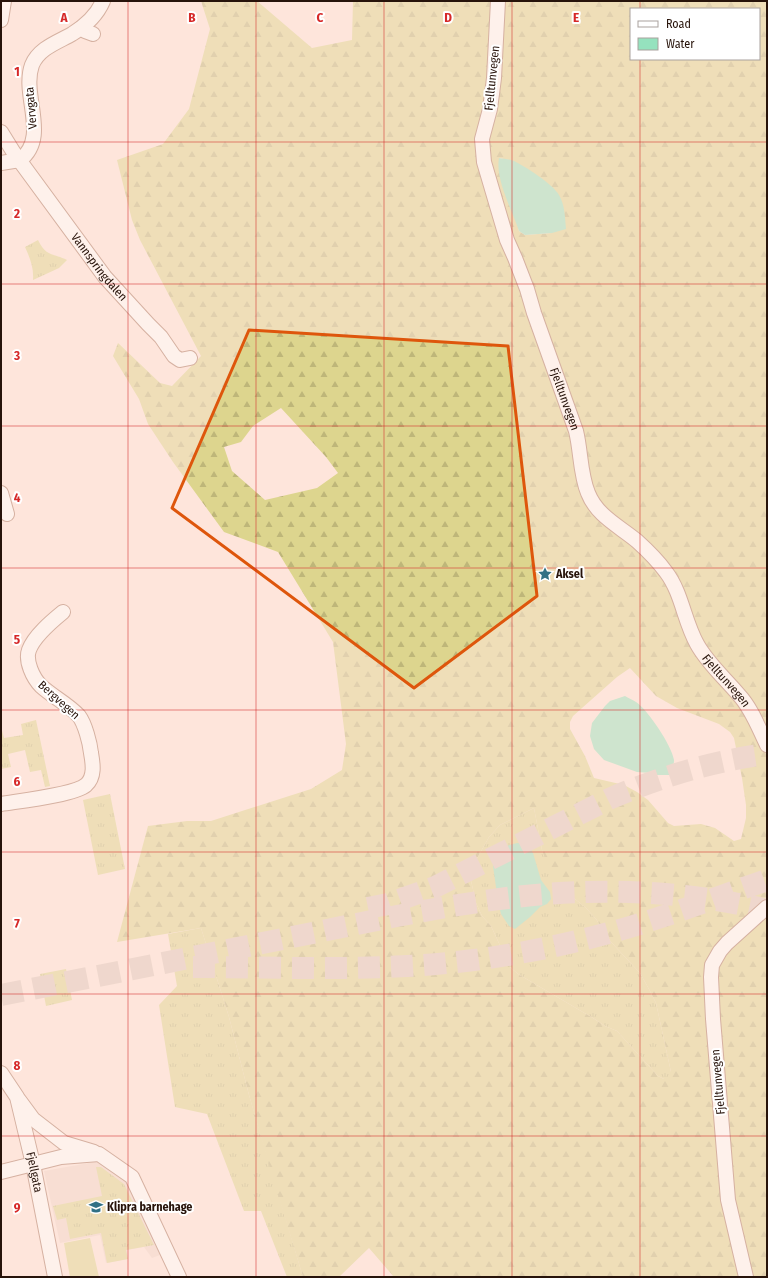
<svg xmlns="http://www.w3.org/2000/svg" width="768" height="1278" font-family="'Fira Sans Condensed',sans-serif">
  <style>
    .built { fill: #f1d6cb }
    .grass { fill: url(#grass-tufts) }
    .forest { fill: url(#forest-firs); fill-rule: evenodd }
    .pitch { fill: #ddd58e }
    .water { fill: #95e2be }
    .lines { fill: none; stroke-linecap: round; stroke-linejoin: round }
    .trunk-tunnel { stroke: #dec6bc; stroke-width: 22; stroke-dasharray: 22 11; stroke-linecap: butt }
    .minor-casing { stroke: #a6715c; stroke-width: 16 }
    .minor { stroke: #fff; stroke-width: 14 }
    .marked { fill: none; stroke: #de560c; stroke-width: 3; stroke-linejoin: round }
    .grid { fill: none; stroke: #d62828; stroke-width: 1; stroke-opacity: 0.55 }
    .labels { text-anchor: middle; stroke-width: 4; stroke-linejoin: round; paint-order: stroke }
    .street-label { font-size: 12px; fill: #27130a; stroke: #fff }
    .poi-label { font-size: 12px; font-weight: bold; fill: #27130a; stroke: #fff; text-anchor: start }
    .grid-label { font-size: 13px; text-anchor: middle; font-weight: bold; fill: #d62828; stroke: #fff; stroke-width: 4; stroke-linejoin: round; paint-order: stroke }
  </style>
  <defs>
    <pattern id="grass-tufts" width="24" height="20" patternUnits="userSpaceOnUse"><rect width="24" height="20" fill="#ddd58e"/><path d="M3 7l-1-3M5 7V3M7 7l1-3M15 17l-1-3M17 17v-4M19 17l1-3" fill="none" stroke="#beb679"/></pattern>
    <pattern id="forest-firs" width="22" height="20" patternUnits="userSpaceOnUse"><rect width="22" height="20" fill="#ddd58e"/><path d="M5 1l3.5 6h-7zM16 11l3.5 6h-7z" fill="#beb679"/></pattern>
  </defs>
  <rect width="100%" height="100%" fill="#fee5db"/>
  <path class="built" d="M100,1161l27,19 33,75 -8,3 -8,-11 -17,3 1,9 -22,4 -6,-28 -40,8 -16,-72z"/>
  <path class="grass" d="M38,240c8,17 15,13 29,20l-8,8 -26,12c1,-12 -3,-22 -8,-33z
    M36,720l14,66 -5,1 -4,-17 -11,2 -5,-22 -17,4 3,13 -10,2v-42l3,11 19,-3 -2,-11z
    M110,794l15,75 -27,6 -15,-75z
    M534,808l8,42 27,44 17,14 10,11 15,23 29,31 10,18 6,12 15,69v7h-7l-6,-3 -41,-45 -12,-5 -12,-8 -75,-44 -8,-7 -19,-41 -9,-10 -6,-13 -6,-27 5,-14 14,-25 11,-12z
    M201,928l28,89 20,78 54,182h-16l-26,-66h-17l-37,-97 -32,-7 -16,-102 18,-19 -9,-52z
    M66,969l6,31 -26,6 -6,-32z
    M96,1167h5l23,17 30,61 -28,5 2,9 -21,4 -6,-30 -31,6 -4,-21 -9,2 -4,-14 49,-10z"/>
  <path class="forest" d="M201,1h56l55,47 40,-8 1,-39h414v1276h-373l-25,-29 -30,29h-36l-31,-102 -23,-80 -20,-78 -28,-89 -84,14 31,-116 39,-5h24l100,-32 31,-19 4,-26 -13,-102 -55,-90 -54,-20 -51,-70 -25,-38 -9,-25 -26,-43 5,-13 42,40 12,3 29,-30 -61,-116 -8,-20 -15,-60 46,-16 26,-35 21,-80zM631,9h128v50h-128zM499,158l14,3 39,72 -27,2 -6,-4zM281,408l45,49 12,16 -21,15 -52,12 -33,-29 -8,-24 17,-5 12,-16zM630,668l26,28 21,12 42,16 11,8 4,6 8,40 4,27v13l-5,21 -7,2 -19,-13 -14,-4 -27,2 -6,-3 -20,-23 -11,-8 -13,-7 -30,-7 -9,-22 -15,-27v-7l3,-6 44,-39zM534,808l8,42 5,13 8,13 14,18 17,14 10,11 15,23 29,31 10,18 6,12 15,69v7h-7l-6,-3 -41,-45 -12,-5 -12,-8 -75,-44 -8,-7 -19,-41 -9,-10 -6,-13 -6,-27 5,-14 14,-25 11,-12z"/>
  <path class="pitch" d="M90,1238l9,39h-29l-6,-34z"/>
  <path class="water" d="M499,158c5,1 11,1 15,3 12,6 39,23 45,34 6,10 6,23 7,34l-14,4 -27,2 -6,-4c-7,-21 -24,-52 -20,-73z
    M625,696c3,2 8,4 11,6 12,8 36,44 38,58 0,5 -2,11 -3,15h-14l-6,-2 -14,-1 -33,-12 -10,-11 -4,-13 2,-13 13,-17 5,-5z
    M517,843l7,1 6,4 3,5 8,27 9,12 1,7 -4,5 -7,3 -10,10 -15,12 -6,-3 -8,-12 -3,-13 -5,-35 5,-14 5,-5z"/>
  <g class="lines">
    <path class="trunk-tunnel" d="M368,908l20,-4 47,-17 174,-88c51,-22 103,-38 158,-45
      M193,967c93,0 188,5 281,-7 53,-7 105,-18 156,-33 46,-14 91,-31 137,-47
      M1,995c97,-19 194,-38 291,-58 71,-14 143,-30 215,-39 86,-11 176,-8 260,12"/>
    <defs>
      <g id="minor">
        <path id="s1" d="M498,1l-4,77 -4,31 -8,30 2,23 23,78 8,18 12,31 7,24 42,118c5,20 4,43 12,62 9,23 31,33 49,48 10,9 21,20 29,31 16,21 18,49 31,72 11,20 28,34 42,51 13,14 20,34 28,50"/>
        <path d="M1,20l3,-19"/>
        <path d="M81,28l4,3 8,3"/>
        <path id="s2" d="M1,132l13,21 91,124 43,47 13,13 13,19 6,4 10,-2"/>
        <path d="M20,160c30,-23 1,-65 12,-95 7,-17 26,-23 40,-31 13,-8 25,-19 31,-33"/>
        <path d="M1,163l19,-3"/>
        <path d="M1,493l6,21"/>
        <path d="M1,804c18,-3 73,-9 85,-19 9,-8 7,-21 5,-32 -1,-10 -6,-29 -12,-37 -11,-12 -26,-19 -38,-30 -8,-8 -16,-25 -12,-36 5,-14 23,-29 34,-38"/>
        <path id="s3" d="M1,1073l16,24 16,67 22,113"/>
        <path d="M19,1100l14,19 31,24 30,9"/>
        <path d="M1,1172l60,-15 38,-3 33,23 47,100"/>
        <path d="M746,1277l-18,-77 -15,-181 -2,-42 1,-12 8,-14 7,-8 40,-36"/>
      </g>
    </defs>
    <use href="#minor" class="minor-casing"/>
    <use href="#minor" class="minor"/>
  </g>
  <path d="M0 0H768V1278H0ZM249,330l259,16 29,250 -123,92 -242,-180z" fill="#fee5db" fill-opacity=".55" fill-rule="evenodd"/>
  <path class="marked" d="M249,330l259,16 29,250 -123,92 -242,-180z"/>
  <path class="grid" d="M128,1v1276M256,1v1276M384,1v1276M512,1v1276M640,1v8M640,59v1218M1,142h766M1,284h766M1,426h766M1,568h766M1,710h766M1,852h766M1,994h766M1,1136h766"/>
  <defs>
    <symbol id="sight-bare" viewBox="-9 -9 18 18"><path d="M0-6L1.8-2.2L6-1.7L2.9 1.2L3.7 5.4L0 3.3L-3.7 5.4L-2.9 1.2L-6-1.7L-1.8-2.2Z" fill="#317085" stroke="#fff" stroke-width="2.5" paint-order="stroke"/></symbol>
    <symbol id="school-bare" viewBox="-9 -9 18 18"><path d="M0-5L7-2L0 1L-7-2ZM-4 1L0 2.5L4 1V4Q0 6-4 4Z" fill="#317085" stroke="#fff" stroke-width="2.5" paint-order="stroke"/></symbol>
  </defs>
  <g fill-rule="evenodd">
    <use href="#sight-bare" x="535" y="564" width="20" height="20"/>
    <use href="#school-bare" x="86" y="1197" width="20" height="20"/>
  </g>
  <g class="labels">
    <g class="street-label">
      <text transform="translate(492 78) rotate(-84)" y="4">Fjelltunvegen</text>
      <text transform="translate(31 108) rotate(-95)" y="4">Vervgata</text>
      <text dy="4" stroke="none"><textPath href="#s2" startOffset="167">Vannspringdalen</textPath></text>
      <text dy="4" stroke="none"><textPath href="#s1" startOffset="413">Fjelltunvegen</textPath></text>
      <text dy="4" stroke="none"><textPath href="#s1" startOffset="748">Fjelltunvegen</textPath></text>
      <text transform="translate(59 700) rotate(42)" y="4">Bergvegen</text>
      <text transform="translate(718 1082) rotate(-95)" y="4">Fjelltunvegen</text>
      <text dy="4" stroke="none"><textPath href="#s3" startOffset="106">Fjellgata</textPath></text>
    </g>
    <g class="poi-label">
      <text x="556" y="578">Aksel</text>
      <text x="107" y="1211">Klipra barnehage</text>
    </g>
  </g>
  <g class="grid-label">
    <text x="64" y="22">A</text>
    <text x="192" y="22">B</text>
    <text x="320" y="22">C</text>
    <text x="448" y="22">D</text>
    <text x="576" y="22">E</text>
    <text x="17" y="76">1</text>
    <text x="17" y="218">2</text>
    <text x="17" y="360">3</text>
    <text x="17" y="502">4</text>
    <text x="17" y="644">5</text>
    <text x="17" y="786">6</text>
    <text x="17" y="928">7</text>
    <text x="17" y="1070">8</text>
    <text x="17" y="1212">9</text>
  </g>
  <rect width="768" height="1278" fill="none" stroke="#27130a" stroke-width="4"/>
  <rect x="630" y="8" width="130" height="52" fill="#ffffff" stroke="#a9a19d"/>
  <rect x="638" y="21" width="20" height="6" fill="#ffffff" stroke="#a9a19d"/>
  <text x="666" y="28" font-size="12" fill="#27130a">Road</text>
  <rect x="638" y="38" width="20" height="12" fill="#95e2be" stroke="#a9a19d"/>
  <text x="666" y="48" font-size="12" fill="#27130a">Water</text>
</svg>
